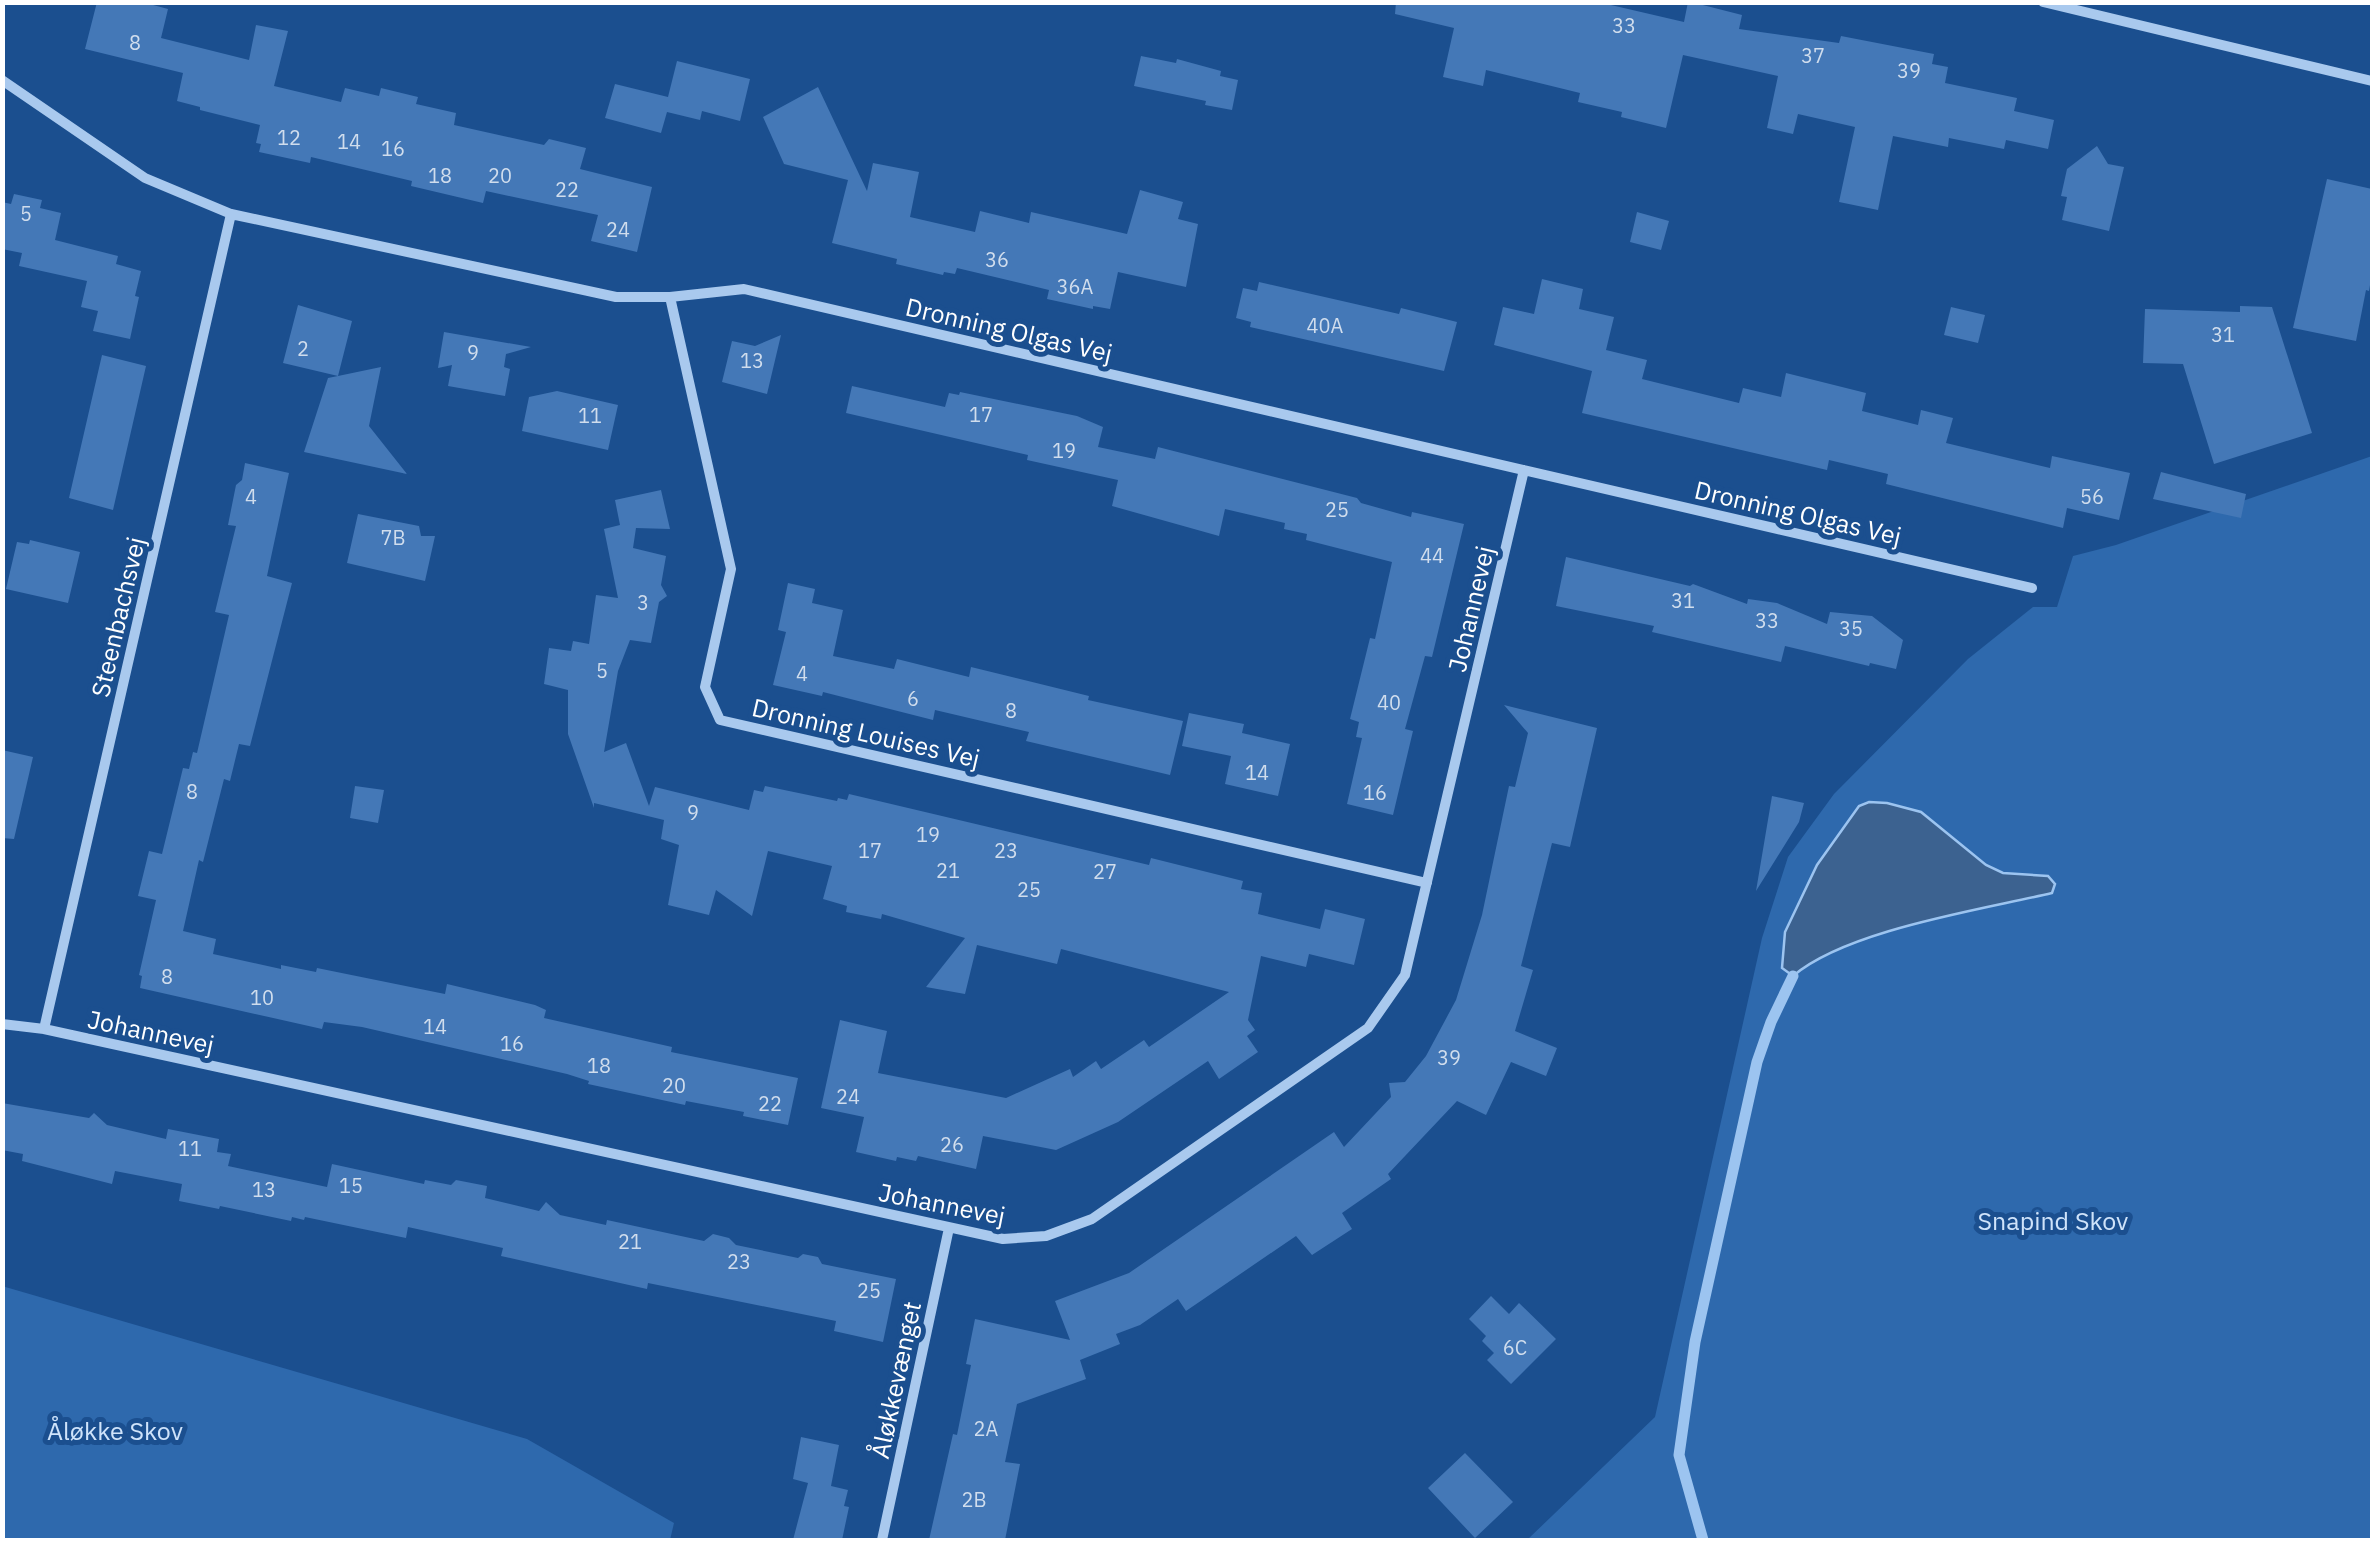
<svg xmlns="http://www.w3.org/2000/svg" width="2375" height="1543" font-family="'IBM Plex Sans',sans-serif">
  <style>
    .green { fill: #2e69ad; fill-rule: evenodd }
    .water { fill: #3c6290; stroke: #9cc4f0; stroke-width: 2.5 }
    .lines { fill: none; stroke-linecap: round; stroke-linejoin: round }
    .stream { stroke: #9cc4f0; stroke-width: 11 }
    .building { fill: #4478b7 }
    .minor { stroke: #a9c9ee; stroke-width: 10 }
    .labels { text-anchor: middle; stroke-width: 10; stroke-linejoin: round; paint-order: stroke }
    .number-label { font-size: 20px; fill: #d0dded }
    .street-label { font-size: 25px; fill: #fff; stroke: #1b4f8f }
    .park-label { font-size: 25px; fill: #cfe3fa; stroke: #1b4f8f }
  </style>
  <rect width="100%" height="100%" fill="#1b4f8f"/>
  <path class="green" d="M2372,456v1084h-845l128,-123 107,-479 26,-81 46,-63 134,-135 65,-52h24l16,-51 43,-11zM1921,812l65,53 66,27c-71,18 -205,38 -259,84l-11,-8 3,-37 32,-66z
    M2,1286l525,153 147,84 -4,17h-667z"/>
  <path class="water" d="M1869,802l18,1 34,9 65,53 17,8 45,3 7,8 -3,9c-72,17 -205,37 -259,83l-11,-8 3,-36 32,-67 42,-59z"/>
  <g class="lines">
    <path class="stream" d="M1703,1540l-24,-85 16,-113 62,-280 14,-40 22,-46"/>
  </g>
  <path class="building" d="M97,2h45l26,7 -7,29 88,22 7,-35 32,6 -14,55 67,16 4,-14 34,8 2,-8 37,9 -2,7 40,9 -2,12 90,20 5,-6 37,9 -6,21 72,18 -15,65 -46,-11 7,-26 -112,-24 -3,12 -72,-17 1,-5 -101,-24 -1,6 -51,-11 2,-8 -5,-1 4,-18 -60,-15v-3l-23,-6 6,-28 -98,-24z
    M1396,2h202l86,20 4,-20h3l51,13 -3,14 100,14 2,-7 93,18 -2,10 16,3 -3,16 72,15 -3,13 40,9 -6,29 -42,-9 -2,9 -55,-11 -1,9 -55,-11 -15,74 -39,-8 16,-75 -57,-13 -5,20 -26,-6 11,-52 -95,-21 -17,73 -45,-11 1,-5 -44,-10 2,-9 -94,-23 -3,16 -40,-9 11,-49 -59,-14z
    M1141,56l35,7 1,-4 44,12 -1,5 18,4 -6,30 -27,-5 1,-4 -72,-15z
    M677,61l73,18 -10,42 -38,-10 -2,9 -33,-8 -6,21 -56,-15 10,-34 53,13z
    M818,87l49,104 6,-28 46,9 -9,45 65,15 5,-21 49,12 2,-11 96,22 13,-44 43,12 -5,17 20,5 -12,63 -68,-15 -8,37 -17,-3v3l-46,-10 2,-9 -92,-22 -2,6 -11,-2 -1,3 -47,-11 1,-5 -65,-16 16,-63 -64,-16 -21,-47z
    M2097,146l11,18 16,3 -15,64 -47,-11 5,-23 -6,-1 6,-27z
    M2327,179l45,10v84l-3,18 -3,-1 -10,51 -63,-13z
    M14,194l28,6 -2,8 21,5 -6,27 63,16 -2,8 25,7 -6,25 4,1 -9,42 -37,-8 5,-20 -17,-4 6,-26 -68,-15 3,-13 -20,-4v-47l9,2z
    M1637,212l32,9 -8,29 -31,-8z
    M1542,279l41,10 -4,20 35,8 -8,33 41,10 -5,19 97,24 4,-15 38,9 5,-24 80,20 -4,18 56,14 3,-15 32,8 -7,25 104,25 2,-12 78,17 -11,47 -52,-12 -4,20 -177,-44 2,-10 -59,-14 -2,10 -245,-57 10,-42 -98,-26 9,-38 31,7z
    M1259,282l140,32 2,-6 56,14 -13,49 -194,-44 1,-5 -15,-4 7,-30 14,3z
    M298,305l54,16 -14,55 43,-9 -12,59 38,48 -103,-22 24,-74 10,-2 -55,-13z
    M2240,306l32,1 40,126 -98,31 -31,-100 -40,-1 2,-54 95,3z
    M1951,307l34,8 -7,28 -34,-8z
    M444,332l87,15 -25,7 -2,13 6,2 -5,27 -57,-10 4,-21 -14,3z
    M781,335l-14,59 -45,-12 10,-41 23,5z
    M102,355l44,11 -33,144 -44,-12z
    M852,386l93,21 4,-14 10,2 1,-3 117,24 26,11 -5,20 57,12 3,-12 199,51 4,5 50,14 1,-5 52,12 -32,133 -7,-1 -20,73 8,2 -20,84 -46,-11 15,-66 -6,-1 3,-15 -9,-3 20,-81 5,1 17,-77 -86,-22 1,-6 -23,-5 1,-6 -60,-14 -6,27 -107,-30 6,-26 -91,-20 1,-5 -182,-42z
    M557,391l61,14 -10,45 -86,-19 7,-34z
    M245,463l44,10 -22,103 25,7 -42,163 -11,-2 -9,37 -6,-2 -21,83 -4,-2 -16,71 33,8 -3,15 68,15v-4l35,7 1,-4 128,26 2,-10 88,21 11,5 -2,8 128,29 -1,5 127,26 -10,47 -45,-9 1,-4 -58,-11 -1,4 -97,-21 1,-3 -22,-7 -205,-47 -38,-5 -2,7 -182,-41 2,-12 -3,-1 17,-75 -18,-4 11,-45 13,3 21,-86 6,1 4,-17 4,1 32,-138 -14,-3 21,-86 -8,-1 8,-40 6,-5z
    M2161,472l85,22 -5,24 -88,-19z
    M661,490l9,39 -34,-1 -3,20 33,8 -5,29 6,11 -8,6 -8,41 -21,-3 -12,31 -14,81 22,-9 23,63 6,-19 94,23 5,-20 9,2 2,-6 72,15 1,-3 9,2 2,-6 300,71 2,-7 92,23 -2,8 21,4 -4,21 62,15 5,-20 40,10 -11,46 -45,-11 -3,13 -45,-11 -13,64 7,10 -8,6 11,16 -39,27 -11,-18 -90,61 -62,28 -73,-14 -7,33 -58,-13 -2,5 -19,-4 -1,4 -40,-9 8,-35 -43,-9 19,-88 47,11 -9,42 128,25 64,-29 3,8 23,-16 5,8 43,-29 5,7 80,-55 -168,-43 -4,15 -80,-19 -12,49 -39,-7 39,-49 -83,-24 -1,5 -35,-7 1,-6 -24,-7 9,-33 -64,-15 -16,65 -36,-26 -7,25 -41,-10 11,-60 -18,-6 3,-19 -70,-17v5l-26,-74v-44l-24,-6 5,-36 22,3 2,-10 16,3 7,-49 22,3 -14,-69 16,-4 -5,-25z
    M358,514l61,12 2,10h14l-10,45 -78,-18z
    M30,540l50,12 -12,51 -62,-14 11,-47 12,2z
    M1566,557l124,29 3,-2 54,20 1,-5 29,4 50,21 3,-12 42,4 31,24 -7,29 -26,-6 -1,3 -84,-20 -4,16 -129,-30 2,-6 -98,-20z
    M788,583l27,6 -3,14 31,7 -10,46 61,13 3,-10 72,18 2,-10 118,29 -1,4 95,21 -13,54 -144,-34 3,-9 -94,-22 -2,10 -110,-28 -1,4 -49,-11 13,-53 -8,-2z
    M1504,705l93,23 -27,119 -18,-4 -31,123 12,4 -18,61 42,17 -11,28 -35,-14 -25,53 -29,-14 -69,73 3,5 -49,34 10,16 -40,26 -16,-19 -110,75 -8,-12 -38,26 -24,9 4,10 -40,16 6,19 -69,25 -12,58 15,2 -15,76h-76l24,-106 4,1 14,-70 -5,-1 9,-45 95,21 -15,-39 74,-28 205,-141 10,15 47,-50 -2,-14 16,-1 21,-26 30,-56 26,-85 27,-129 6,1 13,-54z
    M1189,713l55,11 -2,9 48,11 -12,52 -53,-12 6,-28 -49,-10z
    M2,750l31,7 -19,82 -12,-1z
    M355,786l29,4 -6,33 -28,-5z
    M1772,796l32,7 -5,19 -43,69z
    M2,1103l87,15 5,-5 13,12 59,14 2,-10 51,10 -2,13 14,2 -3,12 99,21 5,-23 92,20 1,-4 26,5 5,-5 31,6 -2,12 54,13 7,-9 14,13 46,10 1,-5 97,21 9,-7 16,4 7,7 62,13 5,-4 15,3 4,7 74,15 -13,63 -49,-11 2,-10 -188,-38 -1,6 -27,-6 -119,-27 2,-8 -95,-21 -2,11 -101,-21 -1,3 -12,-3 -1,4 -71,-15 -1,3 -40,-8 3,-17 -67,-13 -3,13 -90,-23 1,-7 -21,-4z
    M1491,1296l18,18 10,-11 37,36 -45,45 -24,-24 7,-7 -12,-12 4,-5 -17,-17z
    M801,1437l38,8 -8,41 17,4 -4,16 5,1 -7,33h-49l15,-57 -15,-4z
    M1465,1453l48,49 -38,36 -47,-50z"/>
  <g class="lines">
    <path class="minor" d="M2043,2l329,79
      M2,80l143,98 86,36 385,83h54l74,-8 1288,299
      M670,297l61,272 -26,118 15,33 707,163
      M2,1024l42,5 959,210 43,-3 46,-17 276,-191 37,-53 119,-505
      M44,1029l187,-815
      M882,1540l67,-312"/>
  </g>
  <g class="labels">
    <g class="number-label">
      <text x="1624" y="33">33</text>
      <text x="135" y="50">8</text>
      <text x="1813" y="63">37</text>
      <text x="1909" y="78">39</text>
      <text x="289" y="145">12</text>
      <text x="349" y="149">14</text>
      <text x="393" y="156">16</text>
      <text x="440" y="183">18</text>
      <text x="500" y="183">20</text>
      <text x="567" y="197">22</text>
      <text x="26" y="221">5</text>
      <text x="618" y="237">24</text>
      <text x="997" y="267">36</text>
      <text x="1075" y="294">36A</text>
      <text x="1325" y="333">40A</text>
      <text x="2223" y="342">31</text>
      <text x="303" y="356">2</text>
      <text x="473" y="360">9</text>
      <text x="752" y="368">13</text>
      <text x="981" y="422">17</text>
      <text x="590" y="423">11</text>
      <text x="1064" y="458">19</text>
      <text x="251" y="504">4</text>
      <text x="2092" y="504">56</text>
      <text x="1337" y="517">25</text>
      <text x="393" y="545">7B</text>
      <text x="1432" y="563">44</text>
      <text x="1683" y="608">31</text>
      <text x="643" y="610">3</text>
      <text x="1767" y="628">33</text>
      <text x="1851" y="636">35</text>
      <text x="602" y="678">5</text>
      <text x="802" y="681">4</text>
      <text x="913" y="706">6</text>
      <text x="1389" y="710">40</text>
      <text x="1011" y="718">8</text>
      <text x="1257" y="780">14</text>
      <text x="192" y="799">8</text>
      <text x="1375" y="800">16</text>
      <text x="693" y="820">9</text>
      <text x="928" y="842">19</text>
      <text x="870" y="858">17</text>
      <text x="1006" y="858">23</text>
      <text x="948" y="878">21</text>
      <text x="1105" y="879">27</text>
      <text x="1029" y="897">25</text>
      <text x="167" y="984">8</text>
      <text x="262" y="1005">10</text>
      <text x="435" y="1034">14</text>
      <text x="512" y="1051">16</text>
      <text x="1449" y="1065">39</text>
      <text x="599" y="1073">18</text>
      <text x="674" y="1093">20</text>
      <text x="848" y="1104">24</text>
      <text x="770" y="1111">22</text>
      <text x="952" y="1152">26</text>
      <text x="190" y="1156">11</text>
      <text x="351" y="1193">15</text>
      <text x="264" y="1197">13</text>
      <text x="630" y="1249">21</text>
      <text x="739" y="1269">23</text>
      <text x="869" y="1298">25</text>
      <text x="1515" y="1355">6C</text>
      <text x="986" y="1436">2A</text>
      <text x="974" y="1507">2B</text>
    </g>
    <g class="street-label">
      <text transform="translate(1009 330) rotate(13)" y="9">Dronning Olgas Vej</text>
      <text transform="translate(1798 513) rotate(13)" y="9">Dronning Olgas Vej</text>
      <text transform="translate(1471 609) rotate(-77)" y="9">Johannevej</text>
      <text transform="translate(118 617) rotate(-77)" y="9">Steenbachsvej</text>
      <text transform="translate(866 733) rotate(13)" y="9">Dronning Louises Vej</text>
      <text transform="translate(151 1032) rotate(12)" y="9">Johannevej</text>
      <text transform="translate(942 1204) rotate(11)" y="9">Johannevej</text>
      <text transform="translate(896 1380) rotate(-78)" y="9">Åløkkevænget</text>
    </g>
    <g class="park-label">
      <text x="2053" y="1230">Snapind Skov</text>
      <text x="115" y="1440">Åløkke Skov</text>
    </g>
  </g>
  <rect width="2375" height="1543" fill="none" stroke="#ffffff" stroke-width="10"/>
</svg>
